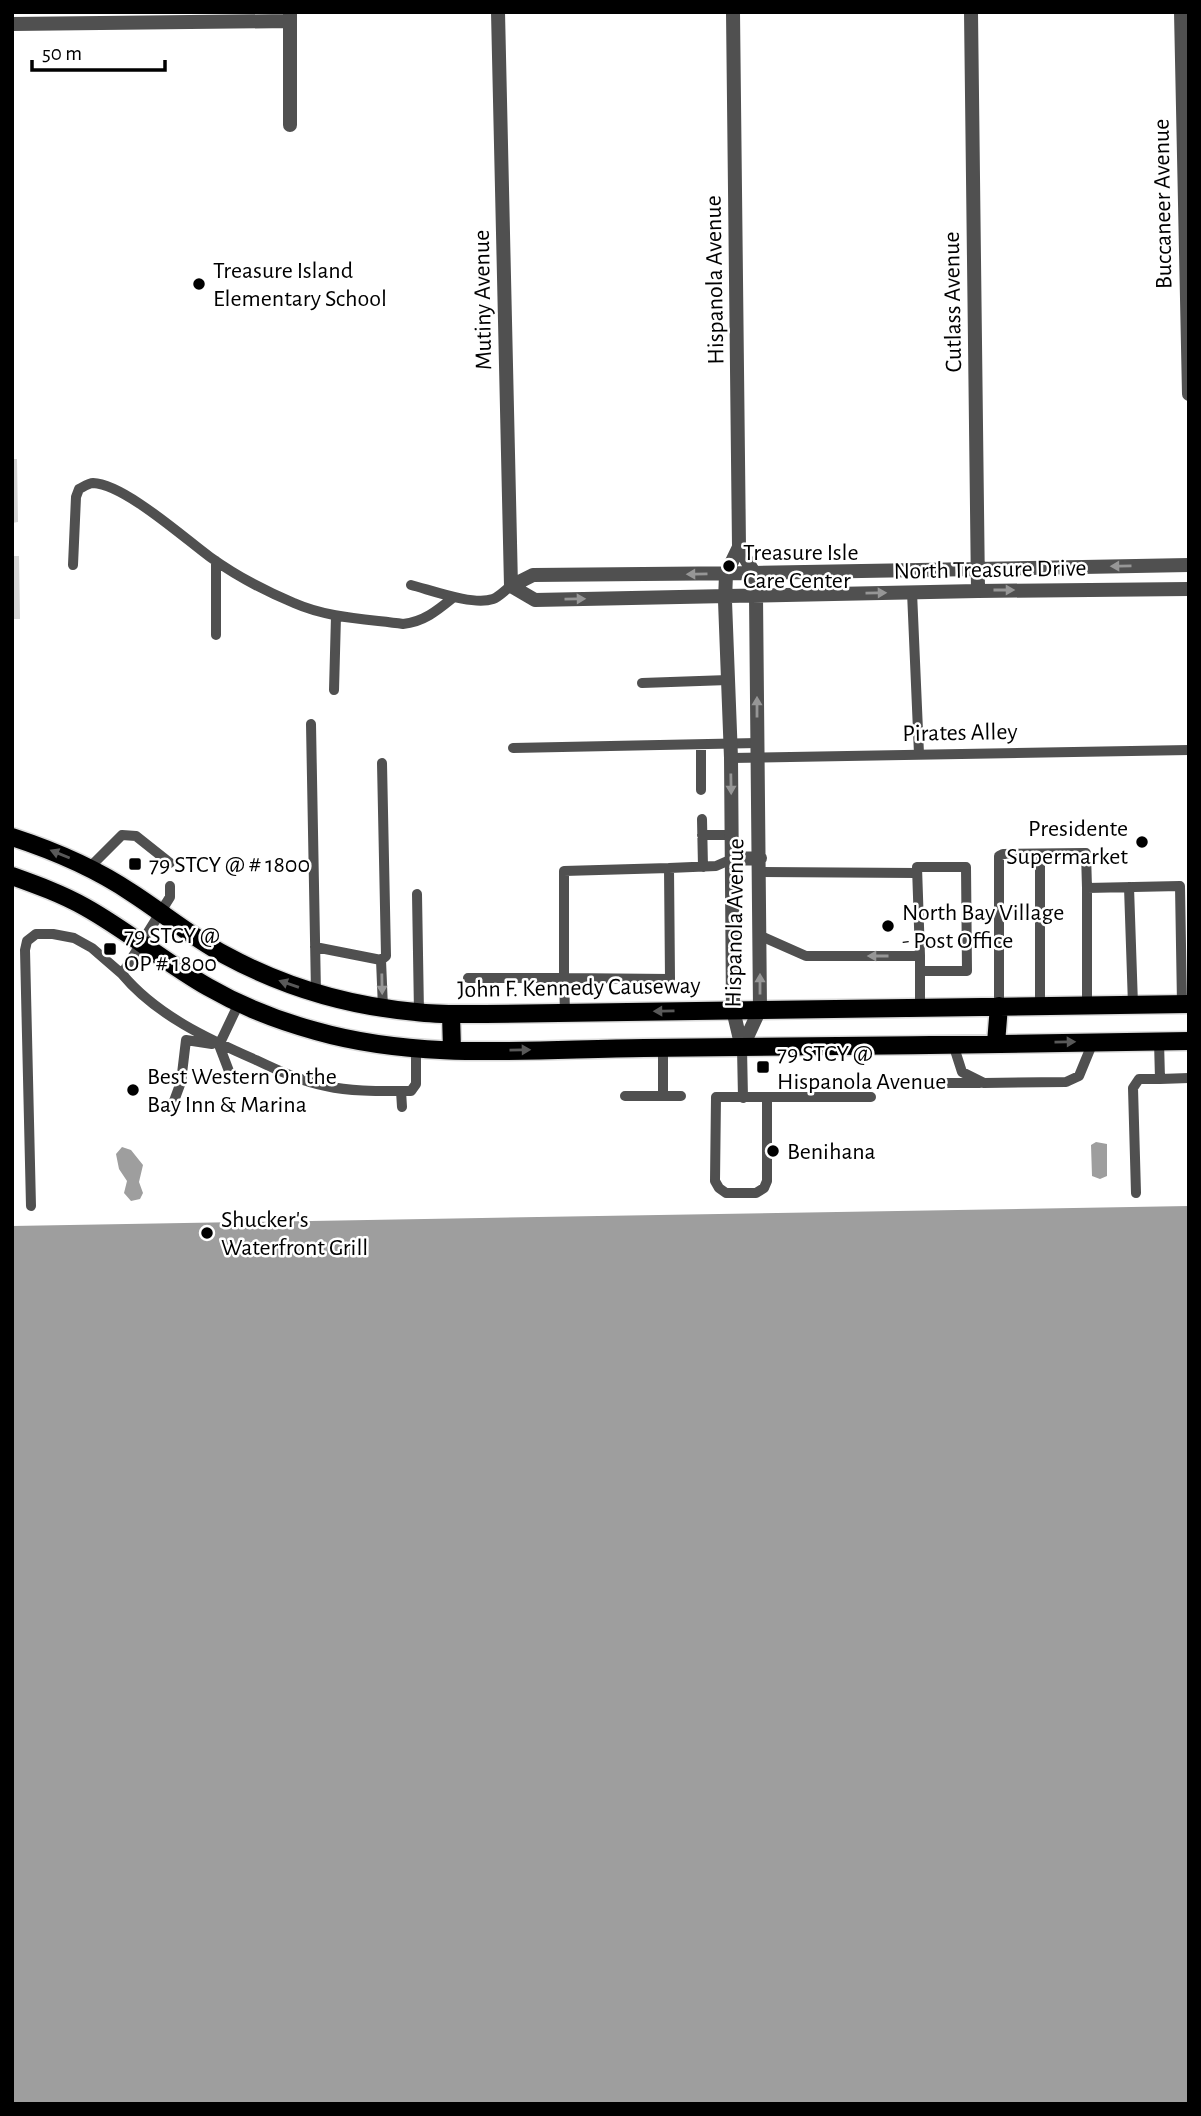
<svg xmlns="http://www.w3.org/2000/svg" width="1201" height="2116" font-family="'Alegreya Sans',sans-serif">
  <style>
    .green { fill: #d7d7d7 }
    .water { fill: #9e9e9e }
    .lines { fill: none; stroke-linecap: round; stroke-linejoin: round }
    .primary-casing { stroke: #dbdbdb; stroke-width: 21 }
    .lane { stroke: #505050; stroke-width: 10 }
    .street { stroke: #505050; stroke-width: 14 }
    .primary { stroke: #000; stroke-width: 18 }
    .oneway { fill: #969696 }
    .oneway2 { fill: #595959 }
    .poi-dot { fill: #000; stroke: #fff; stroke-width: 2.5 }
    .labels { text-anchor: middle; stroke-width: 5; stroke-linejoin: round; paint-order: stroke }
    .street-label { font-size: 24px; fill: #000; stroke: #fff }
    .poi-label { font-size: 24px; fill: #000; stroke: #fff; text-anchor: start }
  </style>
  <rect width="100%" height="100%" fill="#fff"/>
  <path class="green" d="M12,459h5l1,63 -6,1z
    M12,556h7l1,63h-8z"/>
  <path class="water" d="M1096,1142l11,2v32l-7,3 -8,-3 -1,-31z
    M122,1147l9,3 12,15 -4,17 4,11 -3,6 -9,2 -7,-8 3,-12 -8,-12 -3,-15z
    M1189,1206v898h-1177v-878z"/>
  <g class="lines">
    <defs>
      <path id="primary" d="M12,837c43,14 83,31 120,56 31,20 60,44 93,62 59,32 124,51 191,57 23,3 47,2 69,2l704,-10
        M12,876c25,9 50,18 73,31 43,24 81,56 123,80 33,19 71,34 108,44 105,30 220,18 328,17 182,-1 363,-4 545,-7
        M451,1014l1,36
        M996,1043l3,-37"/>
    </defs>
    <use href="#primary" class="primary-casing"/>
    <path class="lane" d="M73,565l3,-68 3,-8c4,-2 10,-6 14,-6 31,1 91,55 117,74 25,18 55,34 84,46 34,15 72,16 109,21 21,-2 35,-14 51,-27
      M411,585c20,5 62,21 82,14 6,-2 12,-9 18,-13
      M912,592l7,162
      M216,635v-74
      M642,683l86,-3
      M334,690l2,-74
      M311,724l5,269
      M701,745v45
      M513,748l244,-5
      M731,758l458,-8
      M382,763l4,193 -5,4 2,48
      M702,819l1,48
      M702,835h30
      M1040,854v151
      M90,867l32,-32 14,1 34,27
      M669,868l-105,3v107l106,1 -1,-111 47,-2 16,-7
      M760,872l157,1
      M1129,887l4,118
      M1087,888v116
      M417,894l2,119
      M761,936l45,20h114v51
      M315,947l66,13
      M920,956l-3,-89h49l1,104h-47
      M122,974c34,41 86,65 134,86 23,11 45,21 70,26 27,6 57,5 85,5l5,-7v-35
      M468,978h96l1,34
      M999,1006v-150l4,-2 83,-1 1,35 93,-2 2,118
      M1159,1041l1,38 29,-1
      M953,1044l9,28 22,11 82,-1 13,-6 14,-34
      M742,1048l1,50
      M232,1079l-13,-34 20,-42
      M925,1083h55
      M401,1091l1,16
      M625,1096h56
      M663,1096v-48
      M767,1098v83l-3,7 -8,5h-30l-7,-5 -4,-7 1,-84h155
      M174,1101l7,-19 5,-42 26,4
      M1136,1193l-3,-105 6,-9h21
      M31,1206l-6,-256 2,-9 9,-7h17l21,4 18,10 30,26 48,-77v-11"/>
    <path class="street" d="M498,12l13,574
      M733,12l6,535 -13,27 -1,27 6,157 2,252 9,38
      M971,12l7,579
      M1181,12l8,382
      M290,14v111
      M12,24l278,-3
      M739,547l15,26 2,23 4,413 -18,39
      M511,586l24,14 443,-9 211,-2
      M511,586l22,-11 221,-2 435,-8
      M732,859l28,-1"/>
    <use href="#primary" class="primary"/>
  </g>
  <defs><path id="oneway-solid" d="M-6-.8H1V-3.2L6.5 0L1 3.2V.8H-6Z" transform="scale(1.75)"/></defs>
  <g class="oneway">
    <use href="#oneway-solid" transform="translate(1121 566) rotate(179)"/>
    <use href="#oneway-solid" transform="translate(697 574) rotate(179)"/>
    <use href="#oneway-solid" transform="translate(1004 590)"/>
    <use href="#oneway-solid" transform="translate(876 593) rotate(-1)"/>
    <use href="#oneway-solid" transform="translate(575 599) rotate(-1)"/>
    <use href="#oneway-solid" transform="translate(757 707) rotate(-90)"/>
    <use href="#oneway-solid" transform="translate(731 784) rotate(89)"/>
    <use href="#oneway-solid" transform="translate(878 956) rotate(-180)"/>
    <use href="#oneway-solid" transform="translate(382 984) rotate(89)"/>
    <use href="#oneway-solid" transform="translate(760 984) rotate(-90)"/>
  </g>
  <g class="oneway2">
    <use href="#oneway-solid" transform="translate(60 854) rotate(-158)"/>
    <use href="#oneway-solid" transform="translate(289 984) rotate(-161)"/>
    <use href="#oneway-solid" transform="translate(664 1011) rotate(179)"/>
    <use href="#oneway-solid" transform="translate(1065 1042) rotate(-1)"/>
    <use href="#oneway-solid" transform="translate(520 1050) rotate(-1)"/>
  </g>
  <g class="poi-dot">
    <circle cx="199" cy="284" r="7"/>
    <circle cx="729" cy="566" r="7"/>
    <circle cx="1142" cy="842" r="7"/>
    <rect x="128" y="857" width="14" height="14" rx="3.5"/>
    <circle cx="888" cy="926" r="7"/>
    <rect x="103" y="942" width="14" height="14" rx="3.5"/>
    <rect x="756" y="1060" width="14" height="14" rx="3.5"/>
    <circle cx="133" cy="1090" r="7"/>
    <circle cx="773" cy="1151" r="7"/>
    <circle cx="207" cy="1233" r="7"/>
  </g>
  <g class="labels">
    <g class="street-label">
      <text transform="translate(1162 204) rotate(-91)" y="8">Buccaneer Avenue</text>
      <text transform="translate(714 280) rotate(-91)" y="8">Hispanola Avenue</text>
      <text transform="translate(482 300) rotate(-91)" y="8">Mutiny Avenue</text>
      <text transform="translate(952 302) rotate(-91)" y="8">Cutlass Avenue</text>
      <text transform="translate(990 569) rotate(-1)" y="8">North Treasure Drive</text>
      <text transform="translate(960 732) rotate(-1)" y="8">Pirates Alley</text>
      <text transform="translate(734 923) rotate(-89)" y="8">Hispanola Avenue</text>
      <text transform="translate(579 987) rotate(-1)" y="8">John F. Kennedy Causeway</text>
    </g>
    <g class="poi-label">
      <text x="213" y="278">Treasure Island<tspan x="213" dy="28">Elementary School</tspan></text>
      <text x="743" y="560">Treasure Isle<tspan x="743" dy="28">Care Center</tspan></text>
      <text x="1128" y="836" text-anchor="end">Presidente<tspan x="1128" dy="28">Supermarket</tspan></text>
      <text x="149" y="872">79 STCY @ # 1800</text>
      <text x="902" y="920">North Bay Village<tspan x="902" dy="28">- Post Office</tspan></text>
      <text x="124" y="943">79 STCY @<tspan x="124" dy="28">OP # 1800</tspan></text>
      <text x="777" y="1061">79 STCY @<tspan x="777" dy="28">Hispanola Avenue</tspan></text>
      <text x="147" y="1084">Best Western On the<tspan x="147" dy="28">Bay Inn &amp; Marina</tspan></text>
      <text x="787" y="1159">Benihana</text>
      <text x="221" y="1227">Shucker's<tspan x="221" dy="28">Waterfront Grill</tspan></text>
    </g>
  </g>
  <rect width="1201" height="2116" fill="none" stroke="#000000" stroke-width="28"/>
  <path d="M32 60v10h133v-10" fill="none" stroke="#000000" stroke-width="3.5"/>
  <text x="42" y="60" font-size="21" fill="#000000" stroke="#ffffff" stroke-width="5" paint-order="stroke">50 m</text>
</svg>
